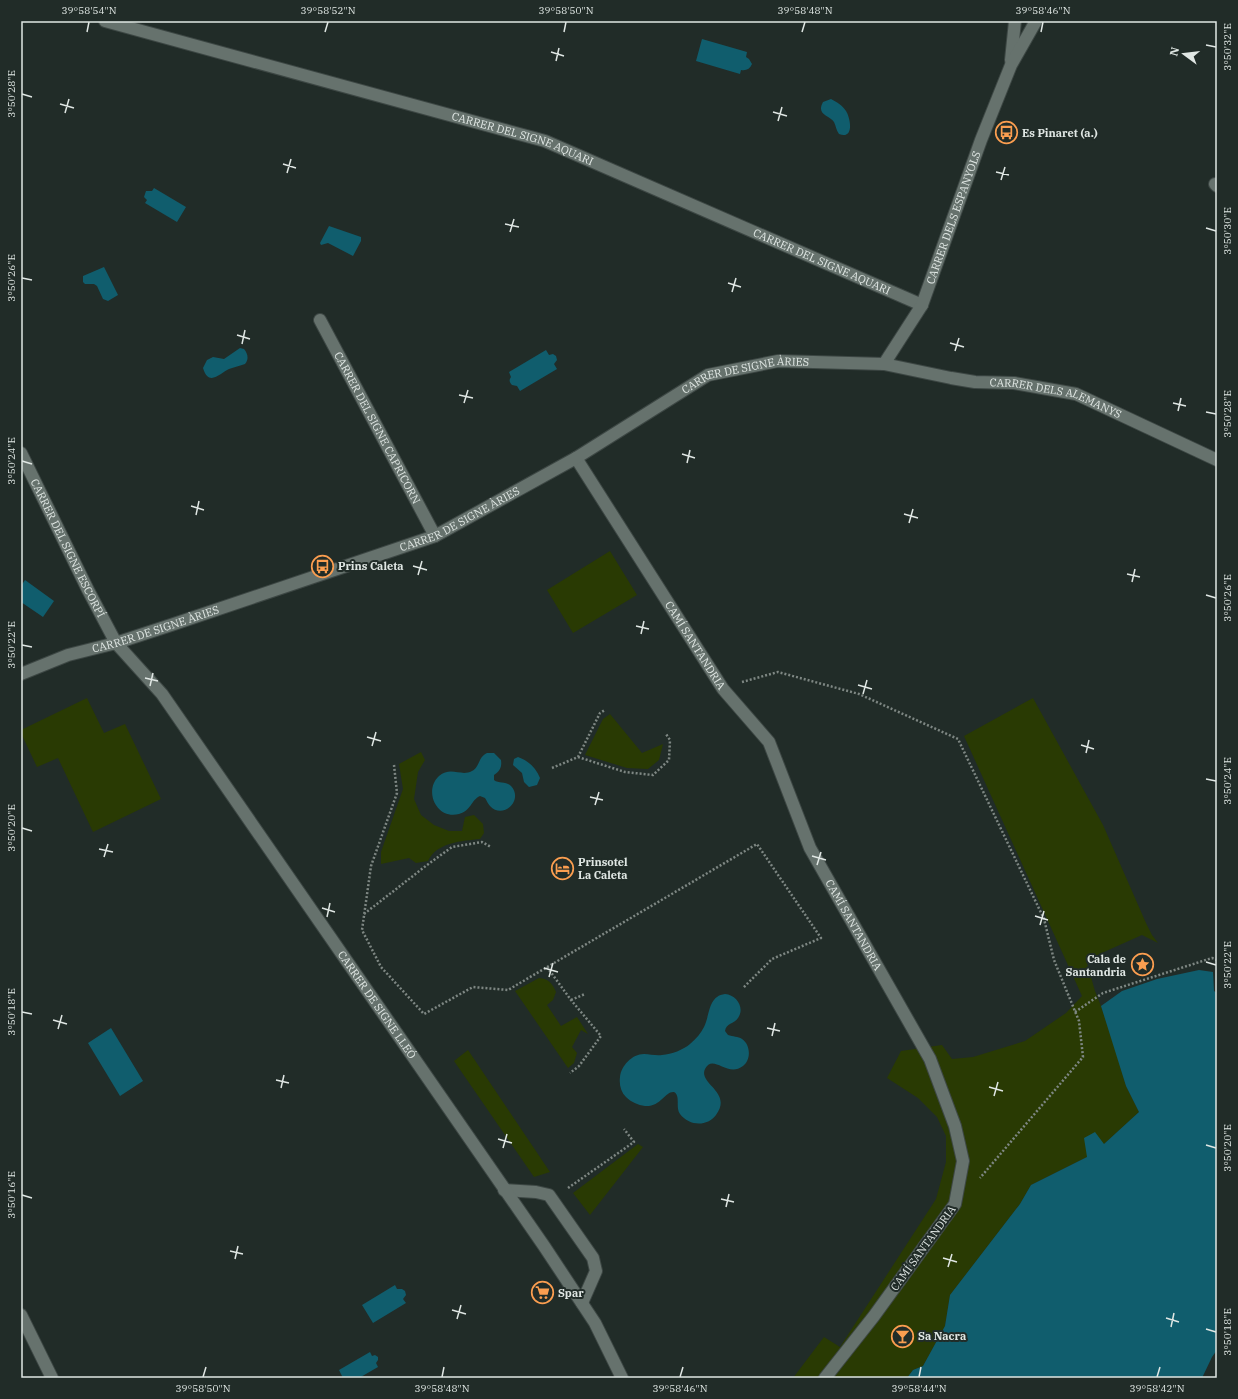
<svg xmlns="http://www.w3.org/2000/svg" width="1238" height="1399" font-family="'IBM Plex Serif',serif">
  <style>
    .green { fill: #293a03 }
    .water { fill: #105d6d }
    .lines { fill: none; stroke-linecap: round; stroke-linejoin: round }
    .lane-casing { stroke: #3d4744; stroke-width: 14 }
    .street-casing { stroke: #3d4744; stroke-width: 14 }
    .path { stroke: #7e8783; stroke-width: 2.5; stroke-dasharray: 2 2; stroke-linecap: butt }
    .lane { stroke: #66726d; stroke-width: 12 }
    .street { stroke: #66726d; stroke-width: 12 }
    .ticks { fill: none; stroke: #e0e7e4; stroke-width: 1.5 }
    .labels { text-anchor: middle; stroke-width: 4; stroke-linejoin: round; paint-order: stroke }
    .poi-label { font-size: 11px; font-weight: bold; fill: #e0e7e4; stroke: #212c28; text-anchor: start }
    .street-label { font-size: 11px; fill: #e0e7e4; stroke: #212c28 }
    .neatline { fill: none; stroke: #e0e7e4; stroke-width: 1.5 }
    .ticks-label { font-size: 10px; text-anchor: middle; fill: #e0e7e4 }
  </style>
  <rect width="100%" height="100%" fill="#212c28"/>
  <path class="green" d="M610,551l27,44 -64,38 -26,-43z
    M87,698l17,35 21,-9 36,75 -68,33 -35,-74 -21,9 -16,-34v-3z
    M1033,698l70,127 43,98 6,12 6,8 -16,-8 -56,25 9,31 6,15 16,49 9,31 13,26 -35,32 -17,13 -56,28 -11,19 -70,91 -5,31 -22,40 -10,4 -6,8h-114l31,-41 16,10 96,-148 10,-37v-26l-9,-19 -19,-19 -31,-20 14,-27 41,-6 10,14 21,-2 52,-16 41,-28 16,-17 -118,-260z
    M610,714l32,39 21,-9 -4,16 -11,9 -21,-1 -42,-13 18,-36z
    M421,752l4,8 -7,12 -4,27 7,16 13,10 15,6h13l3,-14 9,-2 9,9 1,9 -4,6c-18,2 -43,3 -52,22l-12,2 -7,-5 -28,6v-12l22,-63 -4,-25z
    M539,978c10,1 13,5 17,14l-3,8 -6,5 14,21 16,-9 11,17 -7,-4 -9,17 5,6 -3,10 -6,5 -53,-77z
    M468,1050l82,122 -16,5 -80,-116z
    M638,1144l5,3 -53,68 -17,-22z"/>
  <path class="water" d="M702,39l45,13 -1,5 3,2 3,5c-2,5 -6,7 -11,6l-1,4 -44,-13z
    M831,99c6,3 12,7 15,12 5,8 8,29 -7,23 -3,-4 -3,-8 -5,-12 -5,-7 -18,-7 -11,-20z
    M154,188l32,19 -9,15 -32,-19 2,-3 -3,-3 2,-6h6z
    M329,226l32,11v4l-8,15 -25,-13 -7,2 -1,-2z
    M104,267l14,28 -10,6 -5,-2 -6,-13 -3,-2h-9l-2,-2v-6z
    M240,348l4,1c4,5 5,10 1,15 -5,2 -11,3 -16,5 -8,3 -20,19 -26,-1l4,-8 6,-3 11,2z
    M546,350l3,5 4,-1 3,2 1,4 -3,4 3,5 -37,22 -3,-5 -5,-1c-3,-3 -3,-5 -1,-8l-2,-5z
    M25,580l29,21 -11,16 -22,-15v-16z
    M487,753h7l7,7c1,7 -1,11 -7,15v5c5,4 12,1 17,6 13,14 -8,34 -21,20 -2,-2 -3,-5 -5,-8l-5,-2c-9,4 -9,15 -21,18 -22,6 -36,-23 -20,-38 12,-10 22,1 33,-5 8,-4 6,-14 15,-18z
    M518,757c11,4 18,11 22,21l-3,7 -8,2 -5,-5 -2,-9 -9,-8 1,-6z
    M1199,970l14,2 1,19 3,2v357l-5,7 -10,21h-295l6,-8 10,-4 22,-40 5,-31 70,-91 11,-19 56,-28 -3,-19 11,-6 9,12 35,-32 -13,-26 -25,-80 21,-15 35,-12z
    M725,994c12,1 20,14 13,24 -4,6 -12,5 -13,13l3,4c5,2 10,1 14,4 9,6 9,21 1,27 -16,12 -30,-13 -38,3 -7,15 28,23 11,46 -9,12 -27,11 -36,-1 -5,-7 1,-18 -6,-22 -9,-1 -13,15 -29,14 -7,-1 -14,-4 -19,-9 -5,-5 -7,-12 -6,-20 1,-11 12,-23 24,-23 6,0 12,2 18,1 10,-1 21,-5 28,-11 6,-5 11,-11 14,-17 6,-12 4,-31 21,-33z
    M111,1028l32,53 -23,15 -32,-53z
    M395,1285l2,4h5l3,2 1,4 -3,4 3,4 -33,20 -11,-18z
    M370,1352l2,4 3,-1 3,2v3l-2,3 2,4 -19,11h-16l-4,-8z"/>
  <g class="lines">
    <defs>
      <path id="lane" d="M504,1190l32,2 13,3 44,63 3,13 -14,32"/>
      <g id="street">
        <path id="s1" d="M105,21l440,120 377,164"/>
        <path d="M1011,60l4,-39"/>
        <path d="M1215,184l2,2"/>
        <path id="s2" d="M320,320l115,216"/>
        <path id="s3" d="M884,364l38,-59 59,-165 30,-75 25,-44"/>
        <path id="s4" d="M21,453l67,137 28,53 46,51 382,552 51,77 27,55"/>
        <path id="s5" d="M576,458l147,231 46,53 41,106 120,211 25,67 8,35 -8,43 -81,112 -49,62"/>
        <path id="s6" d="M21,674l47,-19 48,-12 55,-18 264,-89 141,-78 132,-83 70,-14 106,3 67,14 24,4 39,1 62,11 141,66"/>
        <path d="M21,1315l31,63"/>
      </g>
    </defs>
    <use href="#lane" class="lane-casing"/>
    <use href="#street" class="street-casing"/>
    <path class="path" d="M742,682l36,-10 81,22 99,45 86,180 10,41 25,61 4,36 -103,121
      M578,757l47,15 28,3 16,-15 1,-20 -4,-6
      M394,765l3,28 -26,73 -9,64 19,37 43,47 49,-27 35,3 249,-146 64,94 -49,21 -29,29
      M552,768l26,-11 22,-44 5,-3
      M364,914l63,-49 25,-18 30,-5 9,5
      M547,967l24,33 30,36 -22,30 -9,7
      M571,1000l14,-6
      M1075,1012l28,-19 109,-35 5,2
      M568,1188l66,-46 -10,-13"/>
    <use href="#lane" class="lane"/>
    <use href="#street" class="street"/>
  </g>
  <path class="ticks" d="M87,32l2,-10M325,32l3,-10M564,32l2,-10M802,32l3,-10M1041,32l2,-10M1206,45l10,2M551,52l13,4M556,61l3,-13M22,94l10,3M60,104l14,4M773,112l14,4M65,113l4,-14M778,121l4,-14M283,164l13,4M996,172l13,3M287,173l4,-14M1001,180l4,-13M505,224l14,3M1206,228l10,3M510,232l4,-13M22,278l10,2M728,283l13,4M732,292l4,-14M237,335l13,4M950,343l14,4M242,344l3,-14M955,351l4,-13M459,395l14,3M464,403l4,-13M1173,403l13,3M1178,411l3,-13M1206,412l10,2M682,454l13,4M22,461l10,3M687,463l3,-13M191,506l13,4M904,514l14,4M196,515l3,-14M909,523l4,-14M413,566l14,4M1127,574l13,3M418,575l4,-14M1132,582l3,-13M1206,595l10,3M636,626l13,3M641,634l3,-13M22,645l10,2M145,678l13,3M858,685l14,4M150,686l3,-13M863,694l4,-14M367,737l14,4M1081,745l13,4M372,746l4,-14M1086,753l3,-13M1206,779l10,2M590,797l13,3M595,805l4,-13M22,828l10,3M99,849l14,3M812,856l14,4M104,857l4,-13M817,865l4,-13M322,908l13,4M1035,916l13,4M327,917l3,-14M1040,925l4,-14M1206,962l10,3M544,968l14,4M549,977l4,-14M22,1012l10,2M53,1020l14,4M767,1028l13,3M58,1029l4,-14M772,1036l3,-13M276,1080l13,3M989,1087l14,4M281,1088l3,-13M994,1096l4,-14M498,1139l14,4M1206,1145l10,3M503,1148l4,-14M22,1195l10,3M721,1199l13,3M726,1207l3,-13M230,1251l13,3M943,1258l14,4M235,1259l3,-13M948,1267l4,-13M452,1310l14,4M1166,1318l13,4M457,1319l4,-14M1171,1327l3,-14M1206,1329l10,3M203,1377l3,-10M442,1377l2,-10M680,1377l3,-10M919,1377l2,-10M1157,1377l3,-10"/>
  <defs>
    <symbol id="bus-ring" viewBox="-11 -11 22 22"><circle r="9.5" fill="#212c28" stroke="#fb9e50" stroke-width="1.5"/><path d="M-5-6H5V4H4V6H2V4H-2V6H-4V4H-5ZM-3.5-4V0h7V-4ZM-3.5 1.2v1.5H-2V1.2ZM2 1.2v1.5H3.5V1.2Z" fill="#fb9e50"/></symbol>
    <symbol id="hotel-ring" viewBox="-11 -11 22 22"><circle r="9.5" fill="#212c28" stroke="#fb9e50" stroke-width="1.5"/><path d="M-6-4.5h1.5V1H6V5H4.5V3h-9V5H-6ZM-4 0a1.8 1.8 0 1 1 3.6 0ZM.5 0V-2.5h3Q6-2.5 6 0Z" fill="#fb9e50"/></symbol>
    <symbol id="sight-ring" viewBox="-11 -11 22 22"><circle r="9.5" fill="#212c28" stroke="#fb9e50" stroke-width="1.5"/><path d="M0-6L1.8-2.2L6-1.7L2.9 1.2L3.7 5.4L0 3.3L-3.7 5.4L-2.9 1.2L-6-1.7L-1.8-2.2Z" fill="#fb9e50"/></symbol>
    <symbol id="supermarket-ring" viewBox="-11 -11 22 22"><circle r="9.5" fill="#212c28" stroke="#fb9e50" stroke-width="1.5"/><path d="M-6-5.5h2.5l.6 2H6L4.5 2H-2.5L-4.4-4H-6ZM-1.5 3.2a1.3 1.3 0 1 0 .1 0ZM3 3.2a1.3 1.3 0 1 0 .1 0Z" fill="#fb9e50"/></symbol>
    <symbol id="bar-ring" viewBox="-11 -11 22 22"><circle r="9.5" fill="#212c28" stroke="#fb9e50" stroke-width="1.5"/><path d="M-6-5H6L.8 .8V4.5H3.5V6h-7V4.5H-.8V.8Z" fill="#fb9e50"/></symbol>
  </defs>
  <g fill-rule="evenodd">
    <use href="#bus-ring" x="994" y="120" width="25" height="25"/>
    <use href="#bus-ring" x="310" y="554" width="25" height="25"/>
    <use href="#hotel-ring" x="550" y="856" width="25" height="25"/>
    <use href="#sight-ring" x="1130" y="952" width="25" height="25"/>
    <use href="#supermarket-ring" x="530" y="1280" width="25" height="25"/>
    <use href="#bar-ring" x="890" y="1324" width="25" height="25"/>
  </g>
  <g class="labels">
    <g class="poi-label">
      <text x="1022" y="137">Es Pinaret (a.)</text>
      <text x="338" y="570">Prins Caleta</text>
      <text x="578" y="866">Prinsotel<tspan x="578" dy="13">La Caleta</tspan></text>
      <text x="1126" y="963" text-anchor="end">Cala de<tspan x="1126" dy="13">Santandria</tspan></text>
      <text x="558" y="1297">Spar</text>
      <text x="918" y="1340">Sa Nacra</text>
    </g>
    <g class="street-label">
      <text dy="4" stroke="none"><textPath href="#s1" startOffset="434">CARRER DEL SIGNE AQUARI</textPath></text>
      <text dy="4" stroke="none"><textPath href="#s3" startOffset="163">CARRER DELS ESPANYOLS</textPath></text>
      <text dy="4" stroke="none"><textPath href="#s1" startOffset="758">CARRER DEL SIGNE AQUARI</textPath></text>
      <text dy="4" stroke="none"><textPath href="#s6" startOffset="790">CARRER DE SIGNE ÀRIES</textPath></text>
      <text dy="4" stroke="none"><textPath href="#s6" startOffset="1107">CARRER DELS ALEMANYS</textPath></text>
      <text dy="4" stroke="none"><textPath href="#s2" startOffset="122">CARRER DEL SIGNE CAPRICORN</textPath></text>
      <text dy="4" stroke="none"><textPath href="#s6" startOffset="466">CARRER DE SIGNE ÀRIES</textPath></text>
      <text dy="4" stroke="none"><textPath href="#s4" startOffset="106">CARRER DEL SIGNE ESCORPÍ</textPath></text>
      <text dy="4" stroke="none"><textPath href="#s6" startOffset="142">CARRER DE SIGNE ÀRIES</textPath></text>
      <text dy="4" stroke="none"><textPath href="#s5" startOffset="222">CAMÍ SANTANDRIA</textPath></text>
      <text dy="4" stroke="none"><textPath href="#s5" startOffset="546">CAMÍ SANTANDRIA</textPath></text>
      <text dy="4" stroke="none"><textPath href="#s4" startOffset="659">CARRER DE SIGNE LLEÓ</textPath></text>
      <text transform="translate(923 1248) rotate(-54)" y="4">CAMÍ SANTANDRIA</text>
    </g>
  </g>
  <rect width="1238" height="1399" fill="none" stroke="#212c28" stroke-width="44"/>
  <g transform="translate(1184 54) rotate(285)" stroke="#212c28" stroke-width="3" paint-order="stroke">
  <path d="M0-3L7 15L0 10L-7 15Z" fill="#e0e7e4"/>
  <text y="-6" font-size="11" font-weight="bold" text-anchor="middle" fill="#e0e7e4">N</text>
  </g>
  <rect x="22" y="22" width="1194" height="1355" class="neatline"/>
  <g class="ticks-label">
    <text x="89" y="14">39°58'54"N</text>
    <text x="328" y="14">39°58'52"N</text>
    <text x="566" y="14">39°58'50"N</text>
    <text x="805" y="14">39°58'48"N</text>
    <text x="1043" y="14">39°58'46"N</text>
    <text transform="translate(1227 47) rotate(-90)" y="4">3°50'32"E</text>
    <text transform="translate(11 94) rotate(-90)" y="4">3°50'28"E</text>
    <text transform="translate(1227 231) rotate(-90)" y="4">3°50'30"E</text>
    <text transform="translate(11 278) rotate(-90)" y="4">3°50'26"E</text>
    <text transform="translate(1227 414) rotate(-90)" y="4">3°50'28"E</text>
    <text transform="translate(11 461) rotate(-90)" y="4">3°50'24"E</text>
    <text transform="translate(1227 598) rotate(-90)" y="4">3°50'26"E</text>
    <text transform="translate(11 645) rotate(-90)" y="4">3°50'22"E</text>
    <text transform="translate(1227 781) rotate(-90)" y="4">3°50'24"E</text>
    <text transform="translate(11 828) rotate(-90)" y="4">3°50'20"E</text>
    <text transform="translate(1227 965) rotate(-90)" y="4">3°50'22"E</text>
    <text transform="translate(11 1012) rotate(-90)" y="4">3°50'18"E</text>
    <text transform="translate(1227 1148) rotate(-90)" y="4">3°50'20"E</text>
    <text transform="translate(11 1195) rotate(-90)" y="4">3°50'16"E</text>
    <text transform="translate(1227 1332) rotate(-90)" y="4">3°50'18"E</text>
    <text x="203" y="1392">39°58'50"N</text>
    <text x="442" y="1392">39°58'48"N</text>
    <text x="680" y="1392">39°58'46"N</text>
    <text x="919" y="1392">39°58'44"N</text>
    <text x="1157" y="1392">39°58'42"N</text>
  </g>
</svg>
